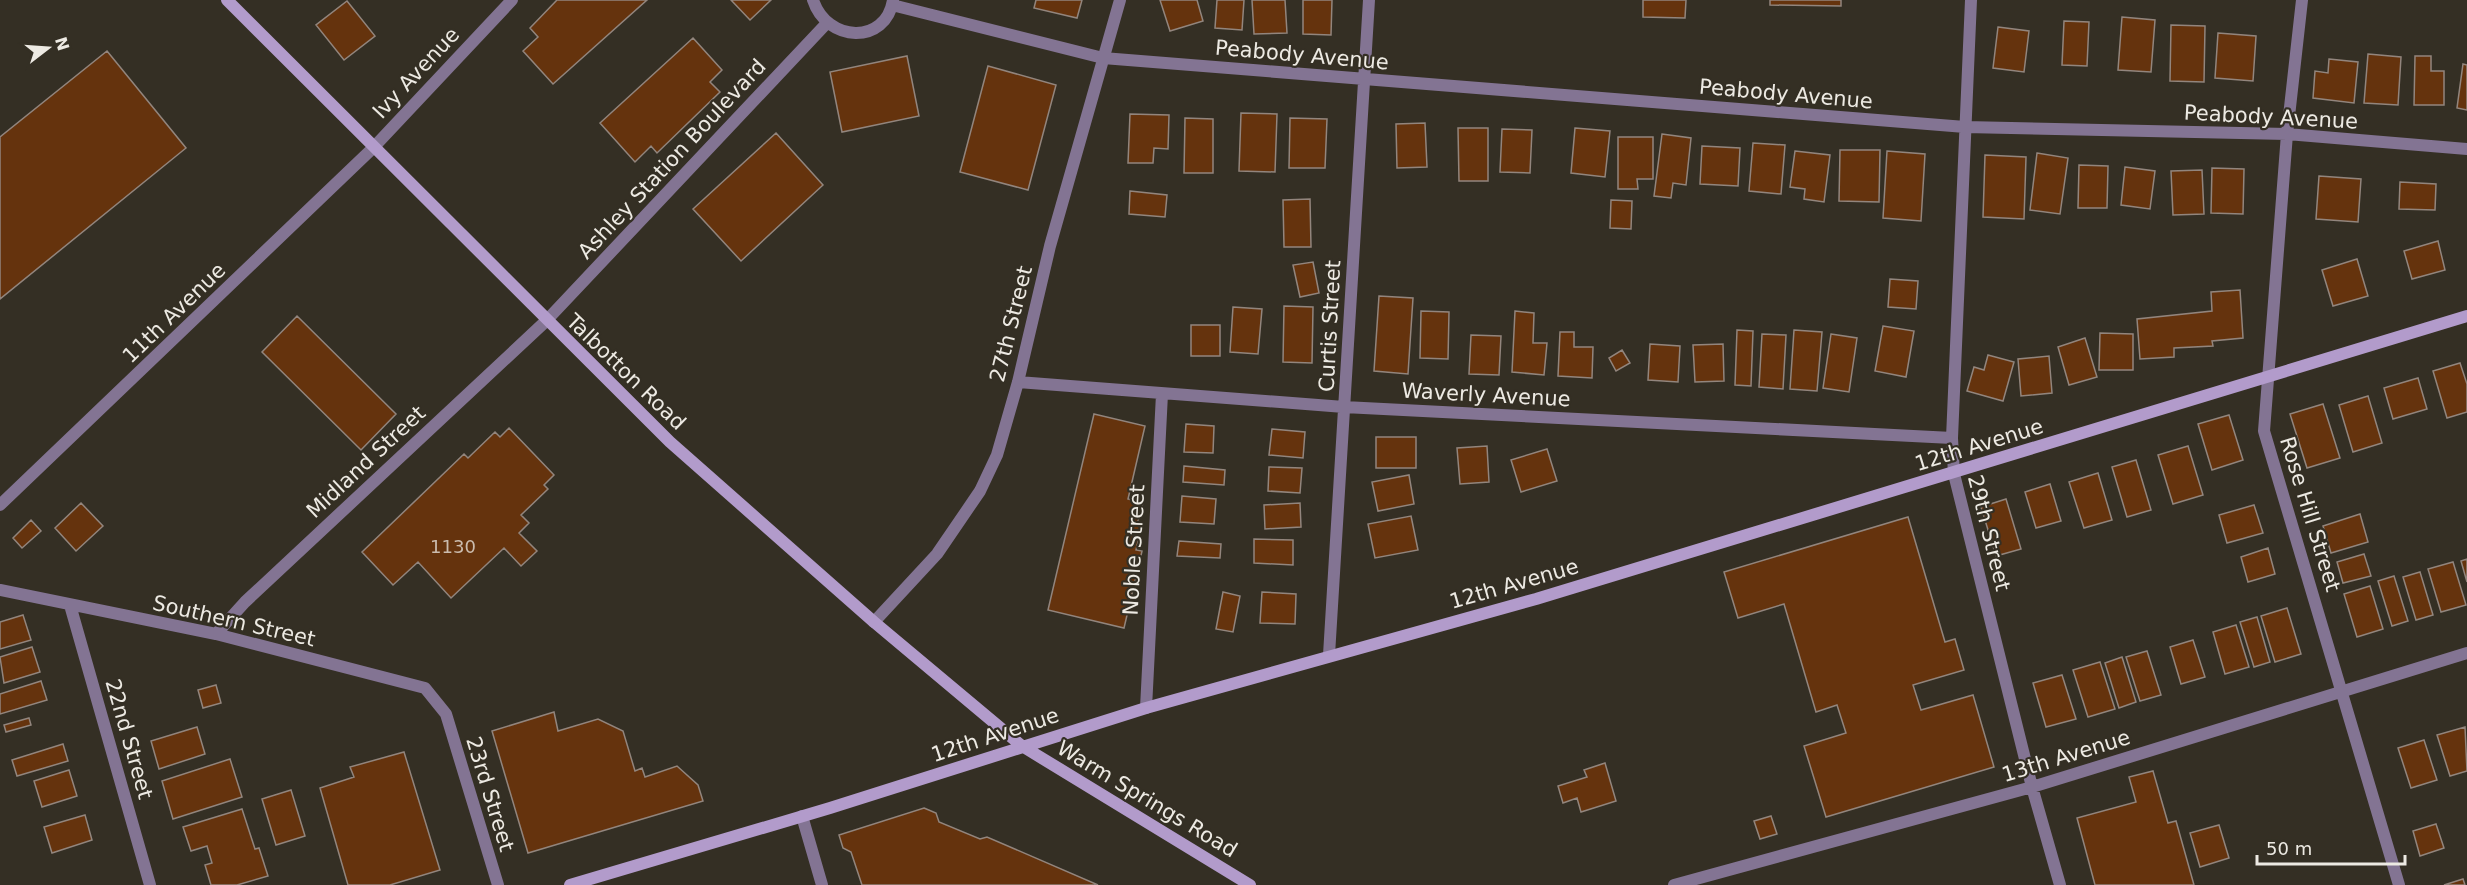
<svg xmlns="http://www.w3.org/2000/svg" width="2467" height="885" font-family="'DejaVu Sans',sans-serif">
  <style>
    .building { fill: #65330d; stroke: #92857d; stroke-width: 1.5 }
    .lines { fill: none; stroke-linecap: round; stroke-linejoin: round }
    .street { stroke: #837493; stroke-width: 12 }
    .secondary { stroke: #b29bcb; stroke-width: 12 }
    .labels { text-anchor: middle; stroke-width: 4.5; stroke-linejoin: round; paint-order: stroke }
    .number-label { font-size: 18px; fill: #cbbcae }
    .street-label { font-size: 21px; fill: #edeae3; stroke: #342f24 }
  </style>
  <rect width="100%" height="100%" fill="#342f24"/>
  <path class="building" d="M557,0h90l-94,84 -30,-33 15,-14 -8,-9z
    M731,0h40l-21,20z
    M1036,0h46l-5,18 -43,-10z
    M1160,0h37l6,21 -33,10z
    M1217,0h27l-2,30 -27,-2z
    M1252,0h33l2,33 -33,1z
    M1303,0h29l-1,35 -28,-1z
    M1643,0h43l-1,18 -42,-1z
    M1770,0h71v6l-71,-1z
    M347,1l28,35 -31,24 -28,-35z
    M2122,17l33,3 -4,52 -33,-2z
    M2064,21l25,1 -2,44 -25,-1z
    M2171,25l34,1 -1,56 -34,-1z
    M1998,27l31,4 -5,41 -31,-4z
    M2218,33l38,3 -3,45 -38,-3z
    M693,38l29,32 -12,12 10,10 -63,61 -6,-7 -16,16 -35,-39z
    M107,51l79,97 -186,151v-162z
    M2368,54l33,3 -3,48 -34,-2z
    M907,56l12,60 -77,16 -12,-60z
    M2415,56h16v15h13v34h-30z
    M2329,59l29,3 -4,41 -41,-5 2,-27 13,2z
    M2463,64l4,1v45l-10,-2z
    M988,66l68,19 -28,105 -68,-18z
    M1241,113l36,1 -2,58 -36,-1z
    M1130,114l39,1 -1,34 -14,-1 -1,15h-25z
    M1185,118l28,1v54h-29z
    M1290,118l37,1 -2,49h-36z
    M1425,123l2,44 -30,1 -1,-44z
    M1458,128h30v53h-29z
    M1575,128l35,3 -5,46 -34,-4z
    M1502,129l30,1 -2,43 -30,-1z
    M776,133l47,52 -82,76 -48,-52z
    M1662,134l29,4 -5,47 -13,-2 -2,15 -17,-2z
    M1618,137h35v42h-16l1,10h-20z
    M1753,143l32,2 -4,49 -32,-3z
    M1702,146l38,2 -2,38 -38,-2z
    M1840,150h40l-1,52 -40,-1z
    M1795,151l35,4 -6,47 -20,-3 1,-10 -15,-2z
    M1887,151l38,3 -4,67 -38,-3z
    M2037,153l31,5 -8,56 -30,-4z
    M1985,155l41,2 -2,62 -41,-2z
    M2079,165l29,1 -1,42h-29z
    M2125,167l30,4 -5,38 -29,-4z
    M2212,168l32,1 -1,45 -32,-1z
    M2202,170l2,44 -31,1 -2,-44z
    M2319,176l42,3 -3,43 -42,-3z
    M2400,182l36,2 -1,26 -36,-1z
    M1130,191l37,4 -2,22 -36,-3z
    M1310,199l1,48h-27l-1,-47z
    M1611,200l21,1 -1,28 -21,-1z
    M2438,241l7,29 -33,9 -8,-28z
    M2357,259l11,37 -35,10 -11,-36z
    M1313,262l6,31 -19,4 -7,-32z
    M1890,279l28,2 -2,28 -28,-2z
    M2240,290l3,48 -31,3 1,5 -39,2v9l-34,2 -3,-40 75,-8 -1,-19z
    M1379,296l34,2 -5,76 -34,-3z
    M1284,306l29,1 -1,56 -29,-1z
    M1233,307l29,2 -4,45 -28,-2z
    M1421,311l28,1 -1,47 -28,-1z
    M1515,311l19,2 -1,30h14l-3,32 -32,-3z
    M297,316l99,98 -35,36 -99,-98z
    M1191,325h29v31h-29z
    M1883,326l31,5 -8,46 -31,-6z
    M1737,330l16,1 -2,55 -16,-1z
    M1794,330l28,2 -5,59 -27,-2z
    M1560,332h14v15h19l-1,31 -34,-2z
    M2100,333l33,1v36h-34z
    M1762,334l24,1 -3,54 -24,-2z
    M1831,334l26,4 -8,54 -26,-4z
    M1471,335l30,1 -2,39 -30,-1z
    M2085,338l12,39 -28,8 -11,-38z
    M1650,344l30,2 -2,36 -30,-2z
    M1723,344l1,37 -29,1 -2,-37z
    M1622,350l8,13 -14,8 -7,-13z
    M1988,355l26,7 -11,39 -36,-10 7,-24 10,3z
    M2049,356l3,37 -31,3 -3,-37z
    M2460,363l7,21v28l-20,6 -14,-47z
    M2418,378l9,31 -34,10 -9,-31z
    M2368,396l14,47 -29,9 -14,-47z
    M2323,404l17,54 -33,10 -17,-54z
    M1094,414l51,12 -17,73 15,4 -6,21 5,1 -6,25 6,1 -18,77 -76,-18z
    M2229,415l14,45 -31,10 -14,-46z
    M1186,424l28,2 -1,27 -29,-1z
    M509,428l45,47 -10,10 4,4 -27,26 8,8 -10,10 18,18 -16,15 -17,-18 -53,50 -33,-36 -25,23 -31,-33 102,-98 4,4 27,-26 5,5z
    M1272,429l33,3 -2,26 -34,-3z
    M1376,437h40v31h-40z
    M1487,446l2,36 -29,2 -3,-36z
    M2188,446l15,49 -30,9 -15,-49z
    M1547,449l10,32 -36,11 -10,-32z
    M2136,460l15,50 -24,7 -15,-50z
    M1184,466l41,4 -1,15 -41,-3z
    M1269,467l33,1 -2,25 -32,-2z
    M2098,473l14,47 -28,8 -15,-46z
    M1409,475l5,29 -36,7 -6,-29z
    M2050,484l11,37 -25,7 -11,-36z
    M1182,496l34,3 -2,25 -34,-2z
    M2006,499l15,50 -25,7 -15,-49z
    M81,503l22,23 -27,25 -21,-23z
    M1300,503l1,24 -36,2 -1,-24z
    M2254,505l9,28 -36,10 -8,-28z
    M2360,514l8,28 -37,11 -8,-27z
    M1411,516l7,34 -43,8 -7,-34z
    M1908,517l37,125 10,-3 9,31 -51,15 8,25 52,-15 21,72 -168,50 -22,-71 42,-13 -9,-28 -21,7 -32,-108 -46,14 -14,-46z
    M31,520l10,11 -19,17 -9,-10z
    M1254,539l39,1v25l-39,-2z
    M1179,541l42,3 -1,14 -43,-2z
    M2268,548l7,26 -27,8 -7,-25z
    M2364,554l7,22 -28,7 -6,-21z
    M2467,559v23l-6,-21z
    M2453,562l13,43 -25,7 -13,-43z
    M2420,572l13,43 -17,5 -13,-43z
    M2394,576l14,45 -16,5 -14,-45z
    M2370,586l13,43 -26,8 -13,-43z
    M1223,592l17,4 -7,36 -17,-3z
    M1262,592l34,2 -1,30 -35,-1z
    M2287,608l14,46 -26,8 -14,-46z
    M23,615l8,25 -31,9v-27z
    M2257,617l13,45 -16,5 -14,-45z
    M2236,625l13,42 -24,7 -12,-42z
    M2193,640l12,37 -24,7 -11,-37z
    M32,647l8,25 -36,11 -4,-26z
    M2147,651l14,44 -21,6 -14,-44z
    M2122,657l14,45 -17,6 -14,-45z
    M2100,662l15,47 -27,8 -15,-47z
    M2062,675l14,44 -30,8 -13,-44z
    M41,681l6,19 -47,14v-20z
    M216,685l5,18 -18,5 -5,-18z
    M554,712l4,19 40,-12 25,12 12,40 7,-3 3,9 32,-11 21,19 5,16 -175,52 -36,-122z
    M29,718l2,7 -25,7 -2,-7z
    M197,727l8,27 -46,15 -8,-28z
    M2465,727l2,44 -17,5 -13,-41z
    M2424,740l13,40 -26,8 -13,-40z
    M63,744l5,17 -51,15 -5,-16z
    M404,752l36,118 -50,15h-42l-28,-97 34,-11 -4,-10z
    M230,759l12,38 -69,22 -11,-38z
    M1605,763l11,38 -35,11 -4,-14 -14,5 -5,-17 29,-9 -3,-7z
    M69,770l8,26 -35,11 -8,-26z
    M2153,771l15,52 8,-2 18,64h-99l-18,-67 59,-16 -7,-25z
    M291,790l14,46 -29,9 -14,-46z
    M924,808l12,5 3,9 41,17 7,-2 111,48h-236l-11,-33 -8,-4 -4,-13z
    M242,809l13,40 4,-1 9,28 -31,9h-26l-6,-20 7,-2 -5,-17 -16,5 -8,-24z
    M85,815l7,25 -40,13 -8,-26z
    M1771,816l6,18 -17,5 -6,-18z
    M2436,824l8,24 -24,8 -7,-25z
    M2219,825l10,33 -29,9 -10,-34z
    M2463,879l2,6h-21z"/>
  <g class="lines">
    <path class="street" d="M813,0c14,43 73,45 80,0
      M1971,0l-19,438 2,36 78,313 28,98
      M2302,0l-15,134 -23,297 135,454
      M892,5l211,53 862,69 322,7 180,15
      M1018,382l326,25 608,31
      M0,505l373,-357 139,-148
      M0,590l216,44 209,54 21,26 52,171
      M70,605l80,280
      M874,622l63,-68 43,-63 17,-36 21,-73 32,-136 70,-246
      M216,634l29,-32 301,-281 280,-297
      M1329,655l40,-655
      M1146,708l16,-314
      M802,816l20,69
      M1674,885l358,-98 435,-134"/>
    <path class="secondary" d="M227,0l443,442 204,180 148,124 228,139
      M570,885l260,-77 316,-100 390,-109 931,-283"/>
  </g>
  <g class="labels">
    <g class="number-label">
      <text x="453" y="553">1130</text>
    </g>
    <g class="street-label">
      <text transform="translate(1302 55) rotate(5)" y="7">Peabody Avenue</text>
      <text transform="translate(416 73) rotate(-47)" y="7">Ivy Avenue</text>
      <text transform="translate(1786 94) rotate(5)" y="7">Peabody Avenue</text>
      <text transform="translate(2271 117) rotate(3)" y="7">Peabody Avenue</text>
      <text transform="translate(672 159) rotate(-47)" y="7">Ashley Station Boulevard</text>
      <text transform="translate(174 313) rotate(-44)" y="7">11th Avenue</text>
      <text transform="translate(1011 324) rotate(-76)" y="7">27th Street</text>
      <text transform="translate(1330 326) rotate(-87)" y="7">Curtis Street</text>
      <text transform="translate(626 372) rotate(44)" y="7">Talbotton Road</text>
      <text transform="translate(1486 395) rotate(3)" y="7">Waverly Avenue</text>
      <text transform="translate(1979 445) rotate(-17)" y="7">12th Avenue</text>
      <text transform="translate(366 462) rotate(-43)" y="7">Midland Street</text>
      <text transform="translate(2310 514) rotate(73)" y="7">Rose Hill Street</text>
      <text transform="translate(1989 533) rotate(76)" y="7">29th Street</text>
      <text transform="translate(1134 550) rotate(-87)" y="7">Noble Street</text>
      <text transform="translate(1514 584) rotate(-16)" y="7">12th Avenue</text>
      <text transform="translate(234 621) rotate(13)" y="7">Southern Street</text>
      <text transform="translate(995 735) rotate(-18)" y="7">12th Avenue</text>
      <text transform="translate(129 739) rotate(74)" y="7">22nd Street</text>
      <text transform="translate(2066 756) rotate(-17)" y="7">13th Avenue</text>
      <text transform="translate(490 794) rotate(73)" y="7">23rd Street</text>
      <text transform="translate(1147 799) rotate(31)" y="7">Warm Springs Road</text>
    </g>
  </g>
  <g transform="translate(48 48) rotate(73)" stroke="#342f24" stroke-width="4.5" paint-order="stroke">
  <path d="M0-4.5L10 22L0 15L-10 22Z" fill="#edeae3"/>
  <text y="-9" font-size="16" font-weight="bold" text-anchor="middle" fill="#edeae3">N</text>
  </g>
  <path d="M2257 855v9h148v-9" fill="none" stroke="#edeae3" stroke-width="3"/>
  <text x="2266" y="855" font-size="18" fill="#edeae3" stroke="#342f24" stroke-width="4.5" paint-order="stroke">50 m</text>
</svg>
